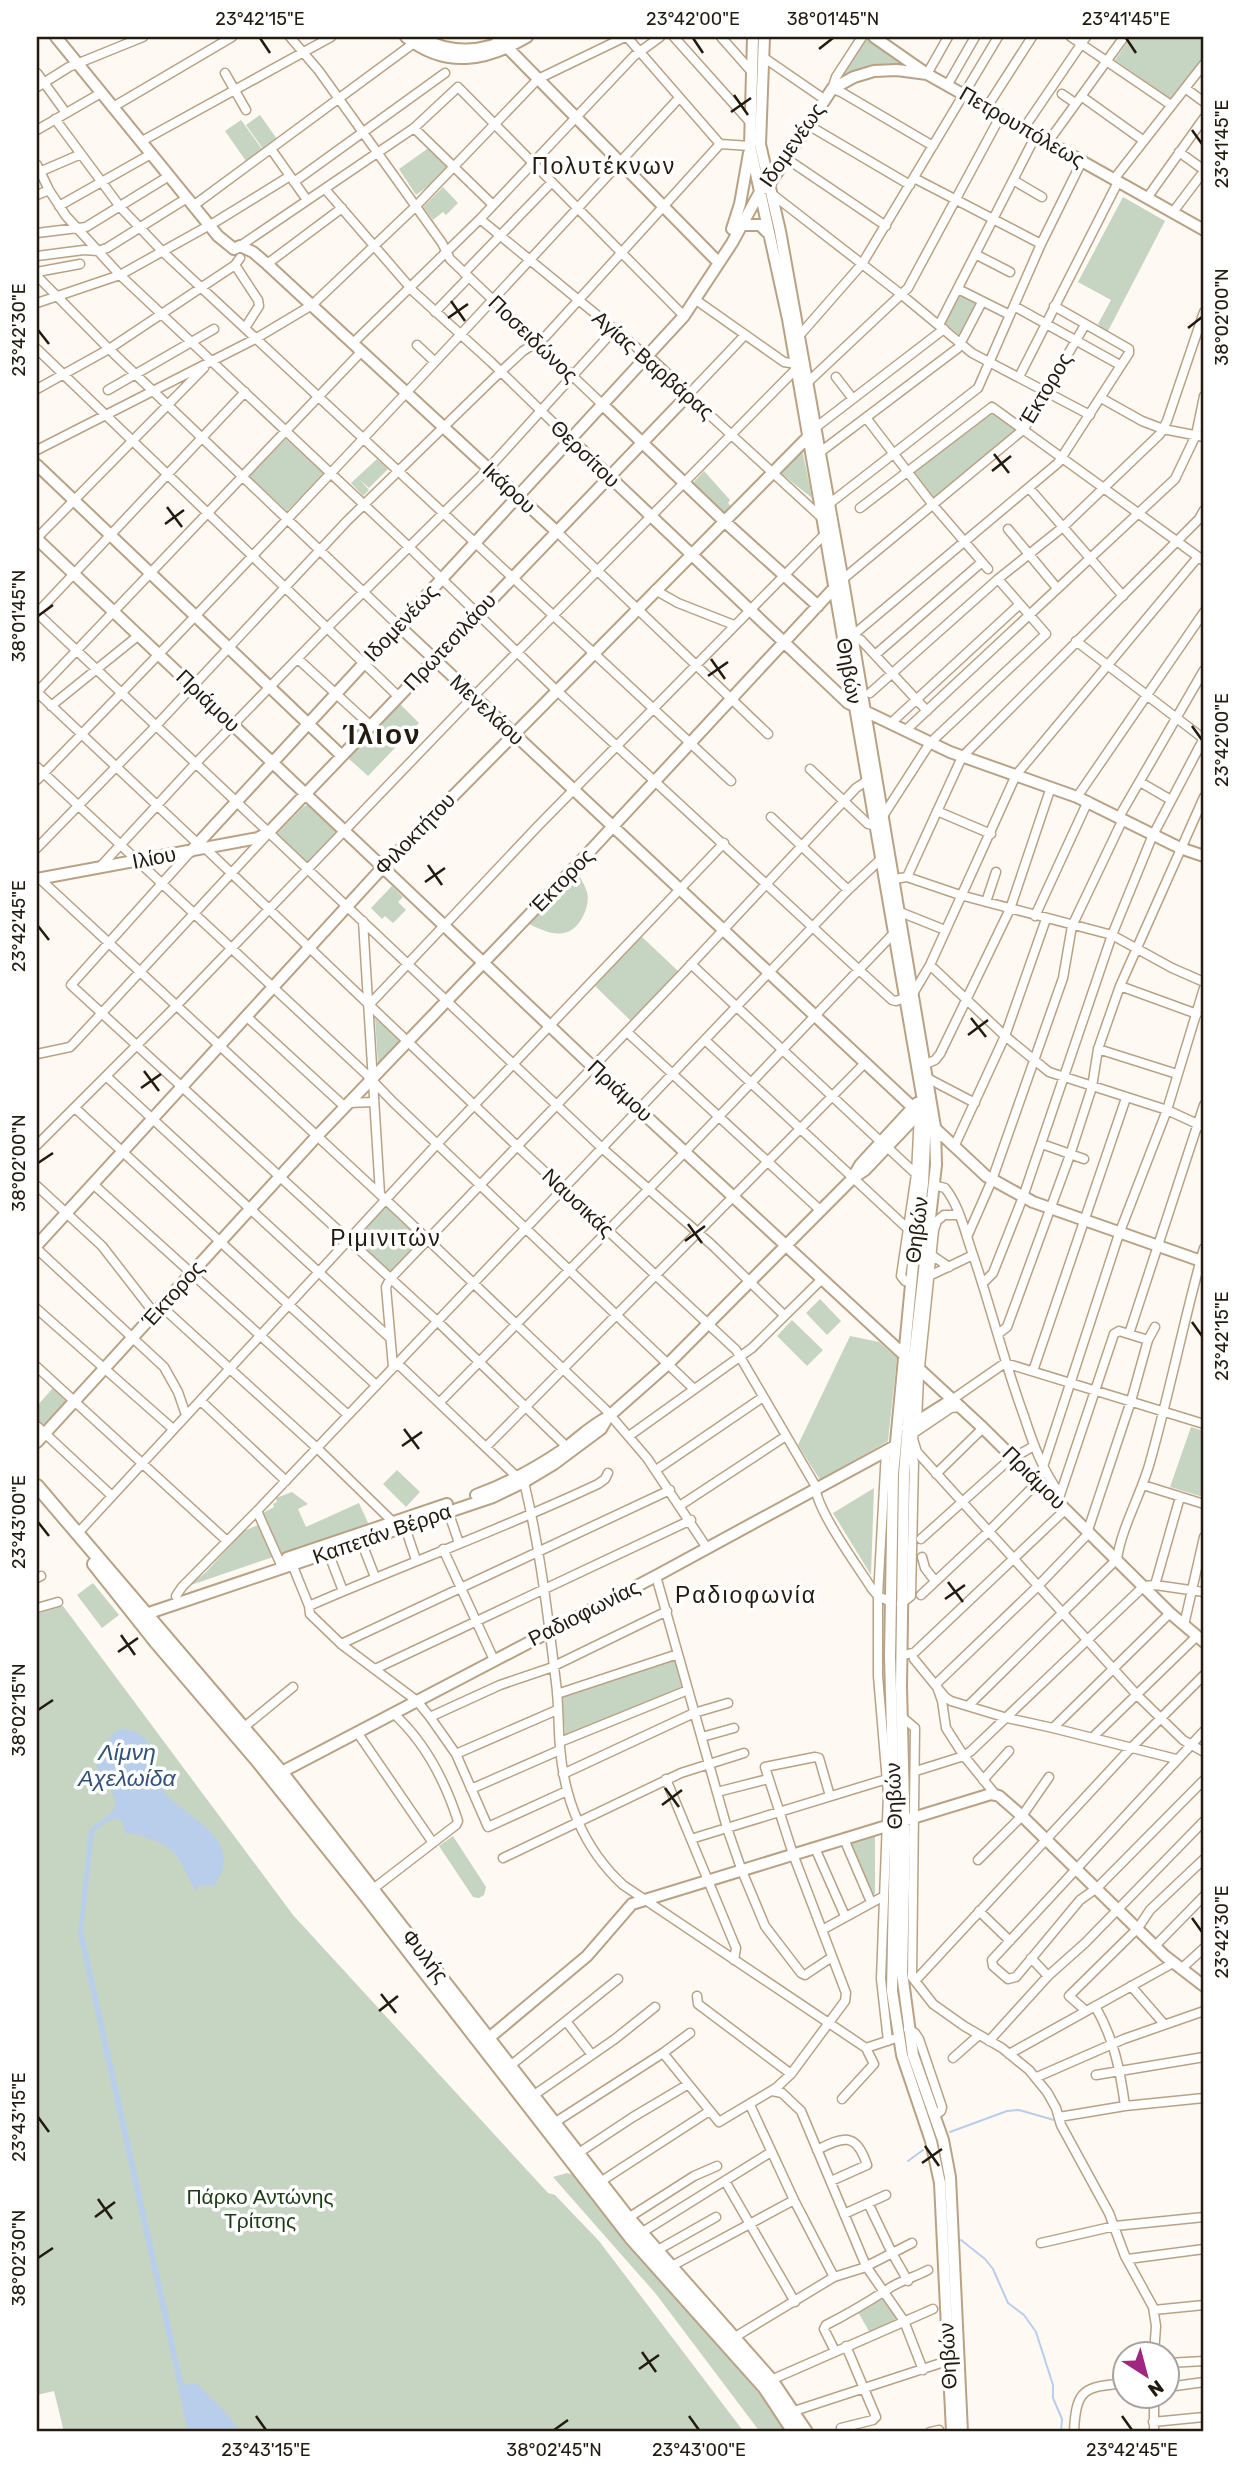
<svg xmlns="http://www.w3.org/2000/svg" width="1241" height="2469" font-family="Rubik,sans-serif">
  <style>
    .green { fill: #c5d5c2 }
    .water { fill: #b8ceeb }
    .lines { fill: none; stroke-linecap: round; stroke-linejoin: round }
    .stream { stroke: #b8ceeb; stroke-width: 2 }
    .street-casing { stroke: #b9a284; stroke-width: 11 }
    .secondary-casing { stroke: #b9a284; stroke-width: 14 }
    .primary-casing { stroke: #b9a284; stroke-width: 16 }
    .street { stroke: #fff; stroke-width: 8 }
    .secondary { stroke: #fff; stroke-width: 10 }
    .primary { stroke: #fff; stroke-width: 12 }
    .ticks { fill: none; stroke: #241b10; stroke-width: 2.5 }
    .labels { text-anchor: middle; stroke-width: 7; stroke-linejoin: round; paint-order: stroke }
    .street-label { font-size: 21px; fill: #241b10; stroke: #fff }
    .park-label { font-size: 21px; fill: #1b3c14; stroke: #fff }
    .neighbourhood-label { font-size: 23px; letter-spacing: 2px; fill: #241b10; stroke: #fff }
    .water-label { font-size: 23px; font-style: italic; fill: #32517a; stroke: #fff }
    .district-label { font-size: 28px; font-weight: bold; letter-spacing: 2px; fill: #241b10; stroke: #fff }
    .neatline { fill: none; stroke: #241b10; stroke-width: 2.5 }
    .ticks-label { font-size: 18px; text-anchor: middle; fill: #241b10 }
  </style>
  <rect width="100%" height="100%" fill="#fef9f3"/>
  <path class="green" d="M868,37l46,31 -73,10z
    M1131,37h73v20l-33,42 -56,-39z
    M260,115l17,24 -14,10 -17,-24z
    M241,120l21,29 -16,12 -21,-30z
    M430,147l18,19 -17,18 -15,11 -17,-26z
    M443,187l15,16 -12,12 -3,-3 -10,8 -10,-13z
    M1123,197l42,24 -58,112 -9,-9 13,-24 -33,-18z
    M960,292l19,11 -17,34 -18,-14z
    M991,413l25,16 -84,70 -20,-25z
    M286,439l38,35 -37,37 -38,-35z
    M802,448l10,50 -34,-27z
    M377,459l11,10 -19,19 -9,-8 9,10 -6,6 -12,-13z
    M704,471l26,29 -2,3 3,3 -7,7 -32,-29z
    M400,704l19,19 -51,53 -20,-18z
    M310,803l30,28 -32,33 -31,-30 26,-27z
    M577,871c3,7 8,14 10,21 2,7 0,16 -3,22 -13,29 -35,20 -57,9z
    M392,886l11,11 -5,5 8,8 -13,13 -8,-7 -3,3 -11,-11z
    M641,936l37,35 -47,50 -36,-35z
    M375,1018l25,23 -22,23z
    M383,1207l7,1 33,30 -1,4 -31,31 -36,-33z
    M820,1299l21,22 -14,14 -21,-22z
    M792,1320l31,30 -16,16 -30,-30z
    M850,1336l29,6 18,16 -9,83 -68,39 -22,-35z
    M53,1388l14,14 -24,26 -6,-6v-16z
    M1191,1427l13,4 -1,66 -33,-10z
    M397,1470l23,22 -14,15 -23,-23z
    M874,1488l-3,87 -38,-62z
    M292,1492l16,12 -10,5 8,18 53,-24 10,22 -87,29 -19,-41 11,-6 -1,-3 4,-2 -1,-4z
    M258,1525l15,32 -85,29 17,-13 39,-42z
    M93,1583l26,32 -17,13 -25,-33z
    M63,1606l230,309 255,278 7,2 44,46 145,191h-680l-10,-41 -17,4v-781z
    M675,1659l7,28 -117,48 -3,-38z
    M875,1834v60l-3,1 -23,-52z
    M453,1836l33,51 -2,8 -5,3 -6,-1 -34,-51z
    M567,2173l8,2c27,34 52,69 81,101 45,50 99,95 130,156h-26l-104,-138 -103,-117z
    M885,2297l16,22 -31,14 -12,-21z"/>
  <path class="water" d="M120,1729c21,-1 33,15 36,35 0,5 -2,12 0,16 17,37 97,54 57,107l-2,-2 -13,1v3l-3,1c-15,-25 -12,-38 -42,-50 -9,-3 -17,-7 -27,-6l-4,-13c-11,-6 -20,5 -28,11l-11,98 100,452 1,3 13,-2c13,17 33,29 42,49h-51l-110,-498 11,-104c7,-7 21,-13 25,-22 6,-16 -11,-22 -15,-32 -7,-18 7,-38 21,-47z"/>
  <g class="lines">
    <path class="stream" d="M950,2132l57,-21 12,-1 35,10
      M908,2161l15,-11
      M961,2240l24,19 8,10 15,34 16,12 12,17 17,53v13l9,21 -1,13"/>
    <defs>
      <path id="street" d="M290,37l29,34 123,172 8,16 153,146
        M627,37l93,107 30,2
        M674,37l76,85
        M721,37l30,34
        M862,37l-26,40 -4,12 9,3 92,54
        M1071,37l100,68
        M763,57l61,42
        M37,73l29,40
        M225,73l21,37
        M927,74l21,-37
        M948,84l27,-47
        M37,87l32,-20 74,-30
        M1185,88l19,14
        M1062,94l13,9
        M1081,96l63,45
        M113,107l119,-70
        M987,107l45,-70
        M55,119l66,89 42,44 568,529
        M808,125l102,60
        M414,128l79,77
        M1024,128l62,-91
        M37,130l64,-37
        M142,141l189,-104
        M1048,142l76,-105
        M271,149l36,51
        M1179,152l25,18
        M787,159l99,67
        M37,165l12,25 17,26 54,59 289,272 147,143 302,279 34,31 4,1 9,-3
        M37,173l44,-19
        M914,178l127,66
        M1114,179l90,-115
        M1013,180l29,17
        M294,182l151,-109
        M325,189l89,103 77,70 80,78
        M772,194l130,101 70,58 118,62
        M37,195l12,-5
        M1147,198l57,-80
        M59,206l92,-52
        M193,206l221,-163
        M1173,212l31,-41
        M480,219l168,138
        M37,233l49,-6 83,-51
        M240,246l174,-118 44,-41 226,229
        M975,254l35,18
        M37,256l47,-6 14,1 9,-3 80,-50
        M267,264l75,-56
        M235,265l23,35 1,6 -14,22
        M37,272l43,-8
        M464,273l88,-91
        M37,276l72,73 290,277
        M958,289l52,26
        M696,300l88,62 12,2
        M37,303l83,-28 97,-54 73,-45
        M1014,306l106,59
        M435,312l34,-35
        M939,325l97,-190
        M744,336l-56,59 133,122
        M799,336l63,-72 136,-227
        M353,343l127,-124 154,-163 26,-19
        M417,345l17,16
        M37,349l362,348
        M836,377l17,22
        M1019,377l99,-195
        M807,383l101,-95 93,-173
        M37,389l72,-40 126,-84 5,-7
        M108,390l106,-61
        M245,392l-208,221 565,535 110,97 72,70
        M1101,398l41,23 21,8 41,8
        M867,419l66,86 55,64
        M815,428l129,-99
        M37,450l218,-111 57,-34 104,-99 122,-127 87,-42
        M819,453l139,-105 24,-46
        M1029,488l94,108
        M829,504l149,-116 63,-144 41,-83
        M860,508l132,-101 212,154
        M1008,529l49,59
        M556,531l212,203
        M37,538l167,-170
        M843,579l181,-150 61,-104
        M655,590l23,13 56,22
        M1076,641l128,98
        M875,655l107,-93
        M298,659l73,67
        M37,692l325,-341
        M37,692l161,152
        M870,693l128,-114 65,-52 97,-93 7,-13 37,-109
        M51,706l88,-71
        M927,711l-66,-71 -9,-4 206,-173 71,-110v-4l-75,-43
        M891,723l129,-119
        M906,730l269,-251 21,-44 8,-39
        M37,767l328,306 28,29 301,287
        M810,769l58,55 8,2
        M37,780c218,-223 431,-452 642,-682
        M1140,782l31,18
        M1077,797l127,-185
        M937,811l54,23
        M883,816l47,-73 116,-109 -48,-55
        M771,817l77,73
        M1119,817l85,-147
        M37,848l115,-118 195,-209 147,-143 29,-27 22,-14 175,-193
        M205,848l312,298 219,204 79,135c1,25 42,80 57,104l6,7 11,5
        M191,851l-120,134 366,336 130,126
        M100,867l96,-104 131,-135 161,-159 126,-139
        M907,877l55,-120 237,-238 5,-9
        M40,879l360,334 205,196 42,49 60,90
        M894,879l13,-2 53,18 152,40 60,33 32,14
        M986,902l10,-30
        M900,912l45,18
        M1035,916l53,-115
        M363,921l17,273
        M691,964l190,178
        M930,965l75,71 44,36 118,38 37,17
        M1120,986l77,28
        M914,992l16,-27 86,-190 182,-218
        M369,1005l169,-179 286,-291
        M246,1016l99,91
        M627,1032l193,178
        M705,1040l203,189
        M1098,1049l79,25
        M37,1054l33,-7 4,-4 191,-206
        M926,1064l9,-4 5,-6 70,-145 41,-122
        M106,1076l283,261
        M929,1079l46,24
        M348,1103l26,-1
        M75,1108l301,277
        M1042,1144l42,15
        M37,1145l139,-139 297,-309 323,-328
        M887,1147l29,27
        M954,1147l51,-111 41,-117
        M93,1184l255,231
        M933,1185l12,3c14,17 20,44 27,64 19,55 32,110 52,164 9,28 19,55 36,78
        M37,1186l65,60 49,63
        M967,1237l25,-57 71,-202 9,-52 51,-107
        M37,1249l127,118 14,25 8,23
        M930,1254l19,13
        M925,1278l48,-23
        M911,1283l-6,-2 -4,-5 15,-102 3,-61
        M983,1283l10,-10 30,-76 89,-262 40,-98 52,-99
        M161,1306l156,142 76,74
        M37,1309l136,120
        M998,1334l9,-7 63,-172 22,-68 6,-38 22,-63 84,-189
        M1129,1334l75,-229
        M397,1363l120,114
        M37,1367l190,174
        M393,1367l-7,-80 4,-8 294,-307 172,-184 12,-8
        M1033,1371l93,-273
        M953,1399l52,-36 199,61
        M201,1401l85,80
        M440,1402l245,-250 209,-219
        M962,1407l-11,1 -37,25 -1,6 4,13 220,243 46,45 21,12
        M917,1421l2,-44 15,-147 3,-9 7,-6h15
        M37,1426l75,70
        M629,1436l123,-88 70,-69
        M486,1447l379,-384
        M886,1451l-8,145v80l10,118 -7,185 7,62
        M656,1470l107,-73
        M936,1474l47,-46
        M524,1482c16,66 24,134 32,201 3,21 2,43 4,64 4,53 24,102 63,138l243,163 8,16 -32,35
        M1143,1485l61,19
        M1060,1495l54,-161 5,-3 29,9
        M681,1505l105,-69
        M257,1511l25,56
        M448,1511l11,32
        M405,1527l11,33
        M78,1533l359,-389 287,-301
        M921,1539l88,-79 25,-14
        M361,1541l14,36
        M443,1549l51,111
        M328,1552l15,39
        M922,1557l3,11 10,13
        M292,1564l17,42 1,8 31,30 76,57 13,16 26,37 32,73 79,-36
        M656,1576l71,252 15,43 23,55 36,47 4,2 27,-18
        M37,1578l4,-2
        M1155,1585l25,-88
        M921,1595l67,-63 50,-50 81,-248 48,-124 37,-122
        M176,1596l6,-9 75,-76 479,-504 112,-117 34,-32
        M901,1604l10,-8 3,-134 -7,-16
        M309,1606c96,-42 194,-77 289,-122l7,-5 3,-6
        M37,1608l21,-6
        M1184,1625l20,-88
        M341,1644l329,-154
        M901,1656l14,-4 151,-143
        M914,1659l31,38 6,4 56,17 46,10 123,31
        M375,1669l316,-149
        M557,1694l121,-40
        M969,1705l148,-146c5,-33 24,-64 33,-97 20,-71 34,-143 54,-214
        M430,1717l70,-32 50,-17 117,-57
        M902,1717l13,11 -3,249 21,27 31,22 38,22 27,22 18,22 9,16 5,17 48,88 16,43 28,51 3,19 -2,28
        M243,1728l50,-41
        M1053,1728l117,-115
        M1204,1731l-212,229 1,6 15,13 8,-2 64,-77 17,-12 107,-108
        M357,1732l76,111
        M702,1737l32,-9
        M1092,1738l105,-102
        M560,1742l128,-52
        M456,1754l101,-44
        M916,1771l48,-15 7,-5 173,-165 11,-1 49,7
        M563,1774l131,-61 34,-10
        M666,1779l70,169 -2,12
        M983,1780l26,-29
        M471,1789l89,-39
        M717,1792l51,-13
        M995,1794l-31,-38 -18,-28 -4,-27 -6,-17 101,-97 49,-51 45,-135 17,-61 7,-13
        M691,1839l196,-60
        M844,1839l27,63
        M815,1848l30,68
        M503,1858l178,-85 63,-20
        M978,1860l44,-44 27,-39
        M373,1889l83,-64 2,-4c-13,-40 -34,-80 -65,-108
        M979,1911l31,30
        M822,1930l62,-34
        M1155,1946l49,-50
        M1031,1958l17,18
        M1181,1969l23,-21
        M915,1981l215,-232 74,-74
        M1131,1986l33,38
        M697,1996l1,8 93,70
        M1095,2006c19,33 25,63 30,100
        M1086,2011l-17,-15 69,-68 12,-18 54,-51
        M566,2021l26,34
        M908,2029l7,4 4,6 23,68 -1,4 -7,5
        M989,2041l59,-65 37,-33 119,-122
        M866,2048l27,-9
        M663,2053l56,69 57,-34 15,-14 54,-73 1,-8 -53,-139 -28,-87 50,-10 4,1 11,38
        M1009,2054l164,-91
        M953,2058l26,-23
        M510,2066l108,-87
        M1096,2075l108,-18
        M1037,2077l87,-38 80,-28
        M772,2091l10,2 19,18 65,155 38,55 19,49
        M534,2095l81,-56 40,-32
        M750,2105l44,95 40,77
        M1059,2117l66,-11 79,-8
        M554,2123l109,-70 27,-20
        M817,2150c26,-13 39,-19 50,15l-36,16
        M574,2156l59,-39 54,-32
        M725,2181l70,121
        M600,2182l108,-70
        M868,2203l24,50 16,28
        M844,2214l42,-19
        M628,2218l66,-42 23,-10
        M641,2233l130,-81
        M1041,2243l74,-17 89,-9
        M656,2251l60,-34
        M1128,2259l76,-10
        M670,2267l124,-67
        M1154,2310l50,-5
        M735,2337l99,-60 29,-9 49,-25
        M835,2351l-11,-22 2,-4c22,-11 42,-23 62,-36 11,-8 27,-12 40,-19
        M1168,2363l36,-2
        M771,2380l162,-71
        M1168,2387l36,-5
        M788,2413l150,-49
        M1153,2422l51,-5
        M841,2428l32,-8 3,-3 -30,-71
        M930,2432l9,-2
        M1074,2432c2,-44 10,-45 52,-49
        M1154,2432v-36"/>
      <path id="secondary" d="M56,37l162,199 16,13
        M406,37c40,32 80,24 121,0
        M420,37c29,17 63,16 93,0
        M497,37l222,226
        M753,37l-3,109 38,173 138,799 -3,65 -9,70 -21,221 -3,183 5,184 -3,150 10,64 29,86 9,42 12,249
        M764,37l-4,107 20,87 64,356 91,540 1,38 -25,220 -7,90 -3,212 4,154 -3,132 11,82 30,85 7,37 12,255
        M874,37l53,37
        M741,225h19l9,9
        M732,229l8,-25 9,-51
        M234,249l6,-3 13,6 14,12 289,267
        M603,405l121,116 94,85
        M571,440l277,263 102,49 127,45 103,51 24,8
        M37,465l305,291
        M37,539l556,528 390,361 187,185 34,29
        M399,626l587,550 47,26 171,60
        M191,851l493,-535 48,-73 29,-53 8,-5 63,-96 22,-12 20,-6 23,-1 30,4 277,156
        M37,879l221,-41 11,-6 419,-437 -40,-38
        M854,1175l6,-10 57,-62
        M37,1245l346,-378 425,-430
        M907,1428l46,-29
        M37,1442l280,-306 261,-272 258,-278
        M476,1495c31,-11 60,-27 88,-46 15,-11 27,-24 44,-32
        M287,1558l160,-54
        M142,1619l10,-7 341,-115 31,-15 30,-18 47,-35 7,-12 60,-53 185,-186 12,-8 59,-62
        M276,1775l380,-199 239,-130
        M483,2043l104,-87 45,-52 359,-110 8,2 23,20 143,140 39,30"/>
      <path id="primary" d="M37,1486l244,286 347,446 143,162 35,52
        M94,1564l62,78 100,117 109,136 267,344 133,149 29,44"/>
    </defs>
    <use href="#street" class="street-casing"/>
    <use href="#secondary" class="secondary-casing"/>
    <use href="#primary" class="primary-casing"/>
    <use href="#street" class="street"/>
    <use href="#secondary" class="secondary"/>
    <use href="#primary" class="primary"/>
  </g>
  <path class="ticks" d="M260,38l10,15M693,38l10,15M1126,38l10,15M819,49l14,-11M734,95l14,20M731,112l20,-14M1192,130l10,14M451,301l14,20M448,318l20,-14M1188,328l14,-11M38,330l11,14M994,454l15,19M992,471l19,-15M167,507l15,20M165,524l19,-14M38,616l15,-11M711,659l14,20M708,676l20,-14M1192,726l10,14M428,865l14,20M425,882l20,-14M38,926l11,14M971,1018l15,19M968,1035l20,-15M144,1071l15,20M141,1088l20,-14M38,1163l15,-10M688,1224l14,19M685,1241l20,-15M1192,1322l10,14M404,1429l15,20M402,1446l20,-14M38,1522l11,14M948,1582l15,20M945,1599l20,-14M121,1635l14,20M118,1652l20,-14M38,1710l15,-10M665,1788l14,19M662,1805l20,-15M1192,1918l10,14M381,1994l15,19M379,2011l19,-15M38,2117l11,15M925,2146l14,20M922,2163l20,-14M98,2199l14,20M95,2217l20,-15M38,2258l15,-10M642,2352l14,20M639,2369l20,-14M256,2416l10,14M689,2416l10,14M1122,2416l10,14M554,2430l14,-10"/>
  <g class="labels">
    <g class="street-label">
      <text transform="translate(1022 127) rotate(30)" y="7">Πετρουπόλεως</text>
      <text transform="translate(792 145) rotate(-55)" y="7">Ιδομενέως</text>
      <text transform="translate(533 339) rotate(44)" y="7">Ποσειδώνος</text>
      <text transform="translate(653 365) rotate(41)" y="7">Αγίας Βαρβάρας</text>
      <text transform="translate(1046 389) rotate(-59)" y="7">Έκτορος</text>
      <text transform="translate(585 454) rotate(44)" y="7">Θερσίτου</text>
      <text transform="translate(509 488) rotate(43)" y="7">Ικάρου</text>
      <text transform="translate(401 623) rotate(-47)" y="7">Ιδομενέως</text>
      <text transform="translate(450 642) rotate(-47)" y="7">Πρωτεσιλάου</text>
      <text transform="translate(849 671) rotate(80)" y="7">Θηβών</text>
      <text transform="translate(208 701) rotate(44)" y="7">Πριάμου</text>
      <text transform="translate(487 710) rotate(43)" y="7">Μενελάου</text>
      <text transform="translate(415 834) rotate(-46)" y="7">Φιλοκτήτου</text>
      <text transform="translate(154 858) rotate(-11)" y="7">Ιλίου</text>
      <text transform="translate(562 881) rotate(-46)" y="7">Έκτορος</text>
      <text transform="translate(620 1091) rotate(43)" y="7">Πριάμου</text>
      <text transform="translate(578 1203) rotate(43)" y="7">Ναυσικάς</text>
      <text transform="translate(917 1230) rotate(-83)" y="7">Θηβών</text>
      <text transform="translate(173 1294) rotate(-48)" y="7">Έκτορος</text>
      <text transform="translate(1034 1478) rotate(45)" y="7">Πριάμου</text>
      <text transform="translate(382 1534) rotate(-19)" y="7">Καπετάν Βέρρα</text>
      <text transform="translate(584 1613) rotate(-27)" y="7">Ραδιοφωνίας</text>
      <text transform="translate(894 1796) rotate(-92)" y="7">Θηβών</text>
      <text transform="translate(425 1956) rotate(52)" y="7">Φυλής</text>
      <text transform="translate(948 2356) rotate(-93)" y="7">Θηβών</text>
    </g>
    <g class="park-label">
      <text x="260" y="2204">Πάρκο Αντώνης<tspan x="260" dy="24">Τρίτσης</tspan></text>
    </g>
    <g class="neighbourhood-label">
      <text x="604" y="174">Πολυτέκνων</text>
      <text x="386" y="1246">Ριμινιτών</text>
      <text x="746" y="1603">Ραδιοφωνία</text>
    </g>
    <g class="water-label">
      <text x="127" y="1760">Λίμνη<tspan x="127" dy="26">Αχελωίδα</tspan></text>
    </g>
    <g class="district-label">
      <text x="382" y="744">Ίλιον</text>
    </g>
  </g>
  <rect width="1241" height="2469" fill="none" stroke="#ffffff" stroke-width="77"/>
  <g transform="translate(1146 2375) rotate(144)"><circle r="33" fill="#ffffff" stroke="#a7a49f" stroke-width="2"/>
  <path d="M0-5L12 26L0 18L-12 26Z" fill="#9f277f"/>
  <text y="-10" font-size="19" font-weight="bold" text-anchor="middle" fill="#241b10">N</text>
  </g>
  <rect x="38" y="38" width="1164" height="2392" class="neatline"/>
  <g class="ticks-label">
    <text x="260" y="25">23°42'15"E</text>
    <text x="693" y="25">23°42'00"E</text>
    <text x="833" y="25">38°01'45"N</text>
    <text x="1126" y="25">23°41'45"E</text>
    <text transform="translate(1222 144) rotate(-90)" y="6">23°41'45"E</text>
    <text transform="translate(1222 317) rotate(-90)" y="6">38°02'00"N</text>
    <text transform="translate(19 330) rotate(-90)" y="6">23°42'30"E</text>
    <text transform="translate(19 616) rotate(-90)" y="6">38°01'45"N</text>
    <text transform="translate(1222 740) rotate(-90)" y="6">23°42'00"E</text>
    <text transform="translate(19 926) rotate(-90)" y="6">23°42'45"E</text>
    <text transform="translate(19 1163) rotate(-90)" y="6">38°02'00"N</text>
    <text transform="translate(1222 1336) rotate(-90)" y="6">23°42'15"E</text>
    <text transform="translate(19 1522) rotate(-90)" y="6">23°43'00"E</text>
    <text transform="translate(19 1710) rotate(-90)" y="6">38°02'15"N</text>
    <text transform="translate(1222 1932) rotate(-90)" y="6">23°42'30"E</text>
    <text transform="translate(19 2117) rotate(-90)" y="6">23°43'15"E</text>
    <text transform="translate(19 2258) rotate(-90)" y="6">38°02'30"N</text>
    <text x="266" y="2456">23°43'15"E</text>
    <text x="554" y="2456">38°02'45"N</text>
    <text x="699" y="2456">23°43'00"E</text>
    <text x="1132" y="2456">23°42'45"E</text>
  </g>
</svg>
